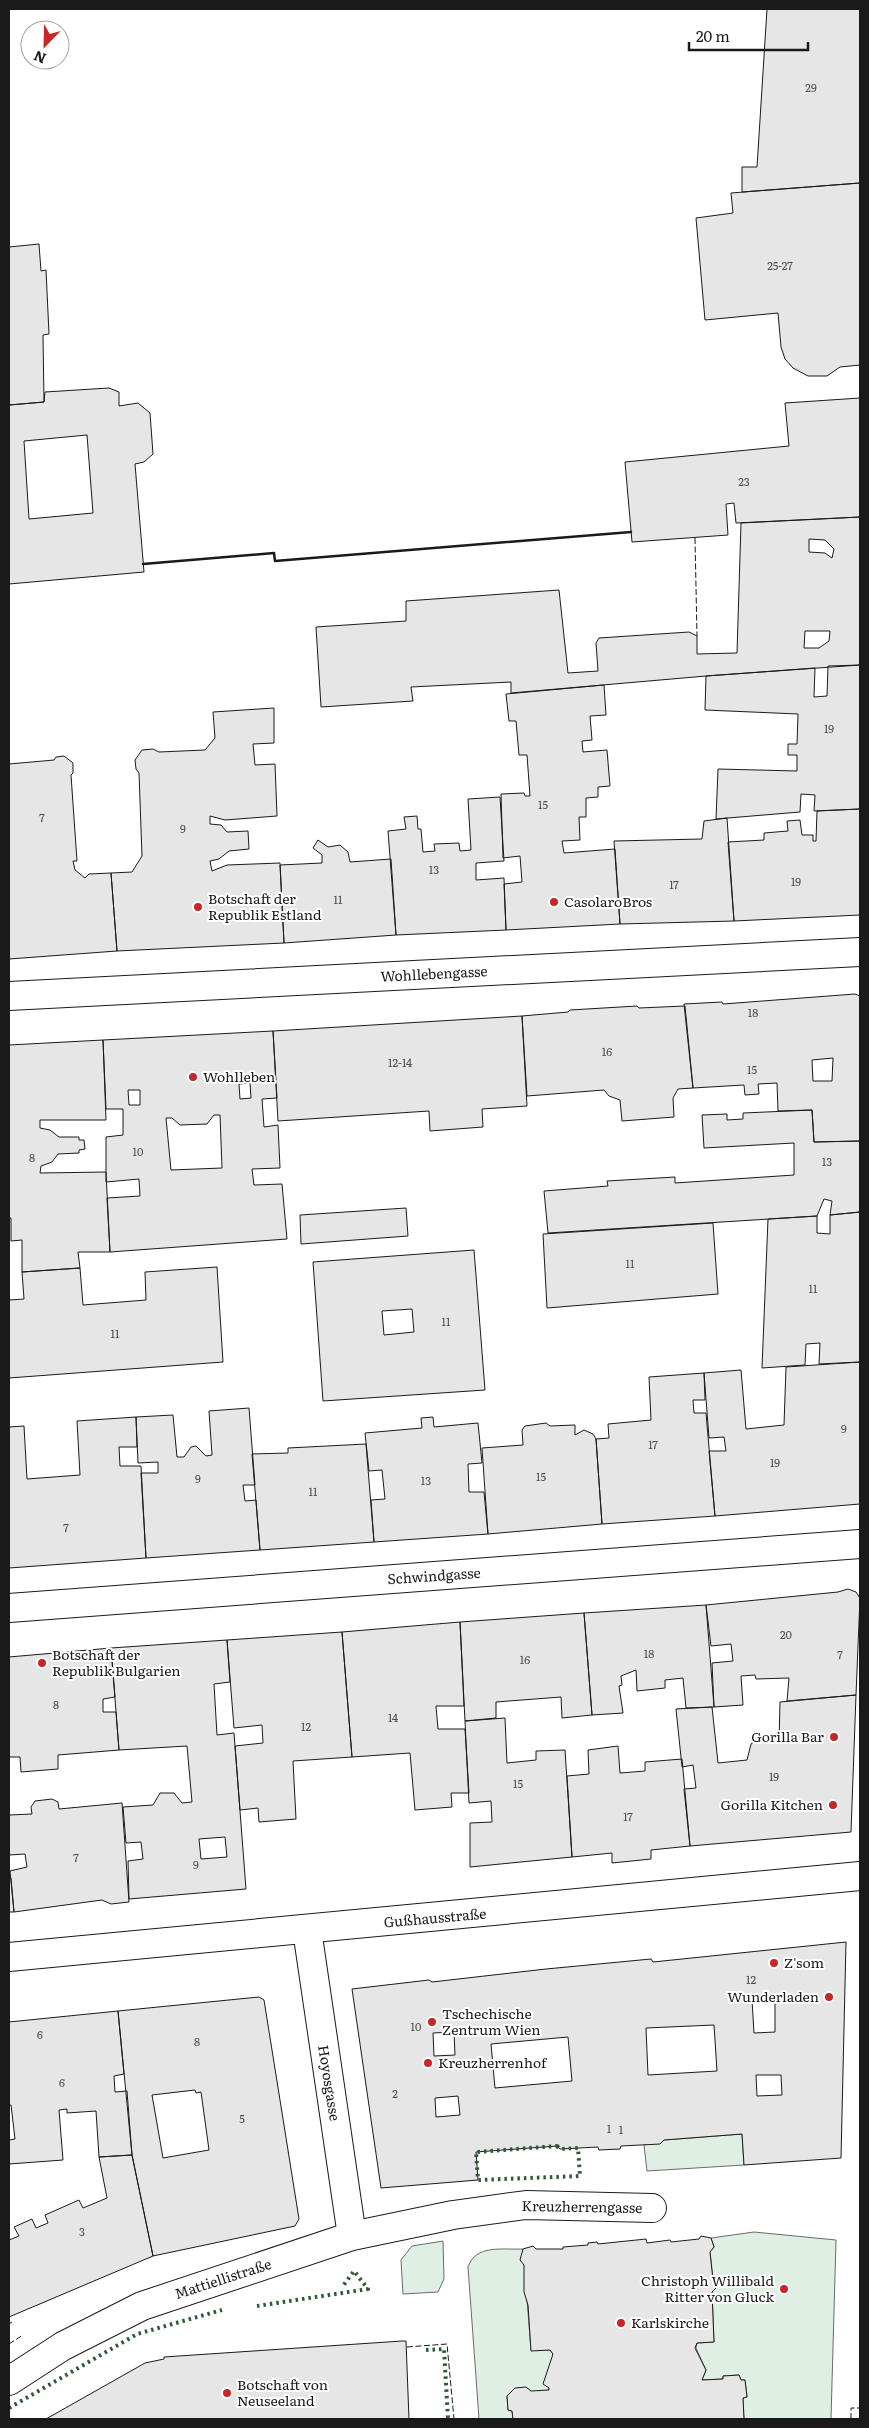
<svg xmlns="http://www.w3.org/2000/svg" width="869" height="2428" font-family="Literata,serif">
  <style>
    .green { fill: #e0efe3; stroke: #6a6a6a }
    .building { fill: #e6e6e6; stroke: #1a1a1a; fill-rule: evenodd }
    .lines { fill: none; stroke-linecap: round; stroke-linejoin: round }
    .street-casing { stroke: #1a1a1a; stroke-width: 30 }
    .secondary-casing { stroke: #1a1a1a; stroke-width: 30 }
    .street { stroke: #fff; stroke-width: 28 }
    .secondary { stroke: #fff; stroke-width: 28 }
    .hedge { stroke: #2b5a34; stroke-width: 4; stroke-dasharray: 2.5 4; stroke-linecap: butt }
    .fence { stroke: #1a1a1a; stroke-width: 1; stroke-dasharray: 6 2.5; stroke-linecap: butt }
    .wall { stroke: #1a1a1a; stroke-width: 2.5 }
    .poi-dot { fill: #c62828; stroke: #fff; stroke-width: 2 }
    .labels { text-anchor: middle; stroke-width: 4; stroke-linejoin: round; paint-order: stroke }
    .number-label { font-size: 11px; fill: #4d4d4d }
    .poi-label { font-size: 14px; fill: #1a1a1a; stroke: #fff; text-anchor: start }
    .street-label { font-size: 14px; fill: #1a1a1a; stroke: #fff }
  </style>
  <rect width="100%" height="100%" fill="#fff"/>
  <path class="green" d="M742,2134l2,31 -97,6 -3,-26 20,-5z
    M754,2232l82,8 -5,179h-87l-1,-21 4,-1 -2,-17h-4l-2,-5 -16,1v3l-21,1 4,-10 -10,-22 1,-5 17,-1 -2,-50 4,-5 -3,-7 -3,-28 4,-5 -3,-9z
    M443,2241l1,38 -6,13 -35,2 -2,-34 11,-14z
    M523,2249l8,101h19l3,4 -4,36 -42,6 1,14 4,1 1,8h-34l-11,-152c8,-23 34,-17 55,-18z"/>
  <path class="building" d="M767,9h93v174l-118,9v-25h15z
    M860,183v182l-20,2 -13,9h-19l-15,-8 -8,-9 -4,-12 -3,-34 -73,7 -9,-102 37,-5 -2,-20z
    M39,244l2,27 5,-1 3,64 -6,1 1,67 -35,3v-158z
    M109,388l10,4v14l19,-3 12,10 3,41 -9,8 -9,2 9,108 -135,12v-179l35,-3 1,-10zM87,435l6,78 -64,6 -5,-78z
    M860,398v119l-124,6 -2,-20 -8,1 2,31 -96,7 -7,-80 164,-16 -4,-43z
    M860,517v148l-154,11 -195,17v-11l-100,5 2,14 -92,6 -5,-80 90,-6v-20l153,-11 9,83 30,-2 -2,-28 3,-5 90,-6 8,4v18l40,-1 4,-130zM809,539l16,1 9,9 -2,9 -7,-5 -16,-1zM805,631h25l-1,10 -10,7h-15z
    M860,665v144l-46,2 1,-16 -14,-1 -1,18 -84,7 2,-50 79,2v-16h-9v-11h9l1,-30 -93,-4 1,-34 109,-8 -1,29 13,-1 1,-30z
    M604,685l2,30 -16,1 2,24 -10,1 1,11 24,-2 3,36 -12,1v10l-12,1v19h-7l1,23 -18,1 2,12 51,-4 5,75 -114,6 -2,-46 18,-2 -2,-26 -17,2 -2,-64 23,-1 1,3h5l-3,-41h-8l-3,-34h-7l-3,-27z
    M274,708v35l-21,1 2,21 20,-1 2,52 -52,4 -15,-4v8l11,1 6,7 21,-1 1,18 -20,2 -10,8 -9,2 2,10 15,-6 53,-2 4,80 -167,8 -6,-78 21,-1 10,-16 -3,-83 -3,-4 -1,-9 7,-10 11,-1 6,3 46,-2 10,-12 -2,-26z
    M64,756l9,7v10l-2,2 6,86h-4l2,9 10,8 4,-4 22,-1 6,78 -108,8v-195l45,-4 2,-3z
    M500,797l4,64 -28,2v17l28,-2 2,52 -110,5 -8,-104 18,-2 -2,-12 13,-1 1,13h3l2,23 12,-1 -1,-7 25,-1 1,8 11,-1 -3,-51z
    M860,809v106l-126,6 -6,-79 36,-2v-7l24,-2 -1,-10 13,-1 2,15h11v6h3l1,-30z
    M727,818l7,103 -114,3 -6,-83 88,-2 2,-18z
    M318,840l10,7 12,-2 8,7 2,10 41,-3 5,76 -112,8 -4,-78 42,-2v-8l-9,-7z
    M855,994l5,2v145l-46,1 -2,-32 -34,1 -1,-28 -19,1 1,10 -14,1 -1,-10 -51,3 -9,-84 38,-2 1,2zM833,1058l-1,23h-19l-1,-21z
    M637,1006l2,2 46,-2 8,82 -15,1 -5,9 1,19 -52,4 -2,-21 -11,-4 -5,-6 -77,6 -5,-80 46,-4 2,-2z
    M522,1016l5,90 -45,3 1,18 -53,4 -1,-20 -151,10 -5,-90z
    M273,1031l4,67 -15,1 2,28 14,-2 2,43 -28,1 2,16 28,-1 5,55 -177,13 -3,-54 33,-2 -1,-17 -33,3v-45l17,-2v-26h-17l-3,-69zM250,1083l1,15 -11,1 -1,-15zM128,1090h12v15h-11zM214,1115h6l2,53 -51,2 -5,-52h6l8,7 27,-1z
    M103,1040l3,80h-66v8l10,2 9,7h20v3h5l1,9 -6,1v3l-21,1 -6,8 -11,4 -1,7 66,-1 4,80h-32l2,16 -58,4v-32l-11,1v-23h-2v-173z
    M812,1110l2,32 46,-1v71l-30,3 2,-14 -8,-2 -7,17 -269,17 -4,-42 64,-5 -1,-5 68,-4v6l119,-8v-32l-90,5 -2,-33 25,-1v6l16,-1v-6z
    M406,1208l2,28 -107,8 -1,-29z
    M860,1212v150l-41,2 1,-21 -14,1 -1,21 -43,3 6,-149 49,-3v17l13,1v-19z
    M713,1223l5,71 -171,14 -4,-74z
    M474,1250l11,140 -162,11 -10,-139zM412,1309l2,23 -30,3 -2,-24z
    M217,1267l6,95 -214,16v-78l15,-1 -2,-27 58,-4 3,37 63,-5 -1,-28z
    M860,1362v142l-145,12 -6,-65h17l-2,-14 -15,1 -5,-65 37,-3 5,59 38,-4 2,-58z
    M704,1373l1,27h-12l1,13h12l9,103 -113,8 -6,-85 13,-1 -1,-14 43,-4 -2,-43z
    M249,1408l6,77h-12l2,16 11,-1 4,50 -114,8 -5,-85h17v-11l-20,1 -2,-46 37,-2 4,42h7l7,-10 5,-1 10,10 6,-1 -3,-44z
    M136,1417l1,30h-18l1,19h21l5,92 -137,10v-141l15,-1 3,53 53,-4 -3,-54z
    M433,1417l1,10 44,-4 4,40 -14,1 1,28h15l4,42 -114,8 -3,-42 14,-1 -3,-29 -13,1 -4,-38 57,-5 -1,-10z
    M546,1423l4,3 25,-1v10l9,-5 9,4 3,5 6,85 -114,10 -6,-86 41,-3 -1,-15 3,-4z
    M366,1444l8,98 -114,8 -8,-96 36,-1v-5z
    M848,1589l8,3 4,6 -4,97 -69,6 2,-23 -33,1 -1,-4 -14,1 2,29 -29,2 -2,-44 21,-2 -2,-17 -20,2 -5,-41 132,-13z
    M706,1605l8,102 -28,1 -3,-30 -18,2v8l-28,3 -1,-21 -15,6 1,9 -3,1 4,27 -31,2 -8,-102z
    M584,1613l8,102 -30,3 -1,-21 -65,5v16l-31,3 -5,-99z
    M460,1622l4,84h-28l2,23h27l4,64h-18l1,14 -37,3 -5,-57 -58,4 -10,-125z
    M342,1632l10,125 -59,4 3,58 -37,3 -1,-14 -18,2 -5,-64 28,-3 -1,-18 -28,3 -7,-88z
    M227,1640l3,42 -16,2 3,51 17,-2 12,156 -117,10 -1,-38 15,-2 -2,-17 -15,1 -3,-36 30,-2 7,-12h14l8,10 10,-1 -5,-56 -68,4 -8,-102zM225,1837l2,20 -26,2 -2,-20z
    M111,1648l4,49 -12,2v13h13l3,38 -61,5v14l-37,3 -1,-15h-11v-100z
    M856,1695l-5,137 -161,14 -6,-57 12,-1 -3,-23 -11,2 -6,-58 36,-2 6,56 29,-3 4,-16 7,-5 8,-3 13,7 1,-41z
    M505,1718l2,45 29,-3v-9l29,-1 7,107 -102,10v-44l22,-1 -1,-21 -22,2 -4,-82z
    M618,1746l2,27 25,-2v-9l37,-3 8,87 -39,4v9l-39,4v-10l-40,4 -5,-81 22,-2 -1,-24z
    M52,1799l6,3 1,7 63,-6 7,99 -18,2 -9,-4 -88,12 -4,-41 17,-4 -2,-13 -16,1v-40l23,-1 -1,-7 4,-6z
    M9,1878h2l3,34h-5z
    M846,1942l-5,216 -97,7 -2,-31 -78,6 -4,4 -39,2 -1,3 -21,1 -1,-3 -38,2 -3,-3 -81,6 2,28 -97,8 -29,-199 77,-9 3,2 114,-13 105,-10 2,3zM775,1999v33l-21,1 -2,-33zM714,2025l3,46 -69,4 -2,-47zM454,2032l1,23 -21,1 -1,-23zM568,2037l4,44 -77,7 -4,-44zM756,2075h25l1,20 -25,1zM458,2096l2,19 -24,2 -1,-19z
    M259,1997l5,3 35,219 -4,7 -142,30 -21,-101 -14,-144zM195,2090l1,3 5,-1 8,58 -46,8 -11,-63z
    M118,2011l6,63 -10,2 1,16 12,-1 5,64 -33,2 -3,-46 -29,2v-4l-8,1 4,50 -54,4v-24l6,-1 -4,-34h-2v-83z
    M132,2155l21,101 -144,61v-77l10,-4 -5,-9 18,-8 4,9 12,-5 -3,-8 34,-15 4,8 24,-10 -8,-41z
    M701,2236l10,2 3,9 -4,5 3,28h2l1,8 -4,4 2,50 -17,1 -2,5 11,22 -4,10 21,-1v-3l16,-1 2,5h4l2,17 -4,1 1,21h-231l-1,-8 -4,-1 -1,-14 8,-8 11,-1 5,4 18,-1v-2l-6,-4 10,-30 -3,-4 -19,1 -3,-46 -4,-13v-27l-4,-5 3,-11 10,-3 3,3h27v-2l25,-2v-2l9,-1 1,2 48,-5 1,4 23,-3 1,2 28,-3z
    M402,2341h4l3,78h-363l99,-56 19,-4v-2z"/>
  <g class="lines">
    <defs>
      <path id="street" d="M9,996l851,-44
        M9,1608l851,-64
        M307,1930l45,306
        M9,2381l54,-35 79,-40 210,-70 101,-21 73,-10 126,3"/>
      <path id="secondary" d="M9,1957l851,-81"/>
    </defs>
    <use href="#street" class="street-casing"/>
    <use href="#secondary" class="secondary-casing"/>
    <use href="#street" class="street"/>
    <use href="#secondary" class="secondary"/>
    <path class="hedge" d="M557,2146l3,3 18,-1 2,28 -102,4 -2,-28z
      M257,2306l111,-17 -14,-18 -11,15
      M426,2350l18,-1 4,70
      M9,2408l128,-74 85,-24"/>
    <path class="fence" d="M695,538l2,98
      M9,2324l3,-2
      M9,2344l14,-9
      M407,2347l40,-3 7,75
      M851,2419v-11h9"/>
    <path class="wall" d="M143,564l131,-11 1,8 356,-29"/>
  </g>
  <g class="poi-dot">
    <circle cx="554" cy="902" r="5"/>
    <circle cx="198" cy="907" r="5"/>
    <circle cx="193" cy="1077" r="5"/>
    <circle cx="42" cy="1663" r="5"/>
    <circle cx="834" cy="1737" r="5"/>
    <circle cx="833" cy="1805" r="5"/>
    <circle cx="774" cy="1963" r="5"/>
    <circle cx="829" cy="1997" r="5"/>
    <circle cx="432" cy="2022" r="5"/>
    <circle cx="428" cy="2063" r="5"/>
    <circle cx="784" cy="2289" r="5"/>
    <circle cx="621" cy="2323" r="5"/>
    <circle cx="227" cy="2393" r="5"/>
  </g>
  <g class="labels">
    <g class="number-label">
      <text x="811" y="92">29</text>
      <text x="780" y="270">25-27</text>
      <text x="744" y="486">23</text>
      <text x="829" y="733">19</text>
      <text x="543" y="809">15</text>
      <text x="42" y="822">7</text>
      <text x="183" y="833">9</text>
      <text x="434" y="874">13</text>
      <text x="796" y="886">19</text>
      <text x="674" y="889">17</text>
      <text x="338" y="904">11</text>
      <text x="753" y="1017">18</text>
      <text x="607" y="1056">16</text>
      <text x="400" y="1067">12-14</text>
      <text x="752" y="1074">15</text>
      <text x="138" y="1156">10</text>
      <text x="32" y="1162">8</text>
      <text x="827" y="1166">13</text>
      <text x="630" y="1268">11</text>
      <text x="813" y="1293">11</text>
      <text x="446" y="1326">11</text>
      <text x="115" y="1338">11</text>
      <text x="844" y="1433">9</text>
      <text x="653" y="1449">17</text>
      <text x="775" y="1467">19</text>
      <text x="541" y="1481">15</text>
      <text x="198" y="1483">9</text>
      <text x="426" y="1485">13</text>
      <text x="313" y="1496">11</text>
      <text x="66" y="1532">7</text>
      <text x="786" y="1639">20</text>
      <text x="649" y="1658">18</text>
      <text x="840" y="1659">7</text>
      <text x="525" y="1664">16</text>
      <text x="56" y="1709">8</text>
      <text x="393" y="1722">14</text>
      <text x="306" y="1731">12</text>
      <text x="774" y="1781">19</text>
      <text x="518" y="1788">15</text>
      <text x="628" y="1821">17</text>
      <text x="76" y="1862">7</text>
      <text x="196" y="1869">9</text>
      <text x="751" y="1984">12</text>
      <text x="416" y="2031">10</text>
      <text x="40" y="2039">6</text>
      <text x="197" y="2046">8</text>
      <text x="62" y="2087">6</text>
      <text x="395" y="2098">2</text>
      <text x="242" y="2123">5</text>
      <text x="609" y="2133">1</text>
      <text x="621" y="2134">1</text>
      <text x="82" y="2236">3</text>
    </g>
    <g class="poi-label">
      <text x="208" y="904">Botschaft der<tspan x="208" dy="16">Republik Estland</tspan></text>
      <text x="564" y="907">CasolaroBros</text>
      <text x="203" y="1082">Wohlleben</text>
      <text x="52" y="1660">Botschaft der<tspan x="52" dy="16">Republik Bulgarien</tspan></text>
      <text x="824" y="1742" text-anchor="end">Gorilla Bar</text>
      <text x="823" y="1810" text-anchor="end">Gorilla Kitchen</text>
      <text x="784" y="1968">Z'som</text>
      <text x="819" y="2002" text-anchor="end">Wunderladen</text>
      <text x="442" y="2019">Tschechische<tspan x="442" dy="16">Zentrum Wien</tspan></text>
      <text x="438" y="2068">Kreuzherrenhof</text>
      <text x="774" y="2286" text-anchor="end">Christoph Willibald<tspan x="774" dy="16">Ritter von Gluck</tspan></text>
      <text x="631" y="2328">Karlskirche</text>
      <text x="237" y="2390">Botschaft von<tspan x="237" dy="16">Neuseeland</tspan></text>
    </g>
    <g class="street-label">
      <text transform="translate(434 974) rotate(-3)" y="5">Wohllebengasse</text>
      <text transform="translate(434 1576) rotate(-4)" y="5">Schwindgasse</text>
      <text transform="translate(435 1918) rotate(-5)" y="5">Gußhausstraße</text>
      <text transform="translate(329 2083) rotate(81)" y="5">Hoyosgasse</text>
      <text transform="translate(582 2207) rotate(1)" y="5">Kreuzherrengasse</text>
      <text transform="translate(223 2279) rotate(-18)" y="5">Mattiellistraße</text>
    </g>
  </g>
  <rect width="869" height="2428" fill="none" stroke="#1a1a1a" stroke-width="20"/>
  <g transform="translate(45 45) rotate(203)"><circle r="24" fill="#ffffff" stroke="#a3a3a3"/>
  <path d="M0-4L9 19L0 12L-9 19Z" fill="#c62828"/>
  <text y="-8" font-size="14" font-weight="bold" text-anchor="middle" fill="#1a1a1a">N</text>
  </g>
  <path d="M689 42v8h119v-8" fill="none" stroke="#1a1a1a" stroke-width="2.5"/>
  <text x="696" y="42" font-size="15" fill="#1a1a1a" stroke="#ffffff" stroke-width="4" paint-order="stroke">20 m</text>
</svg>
